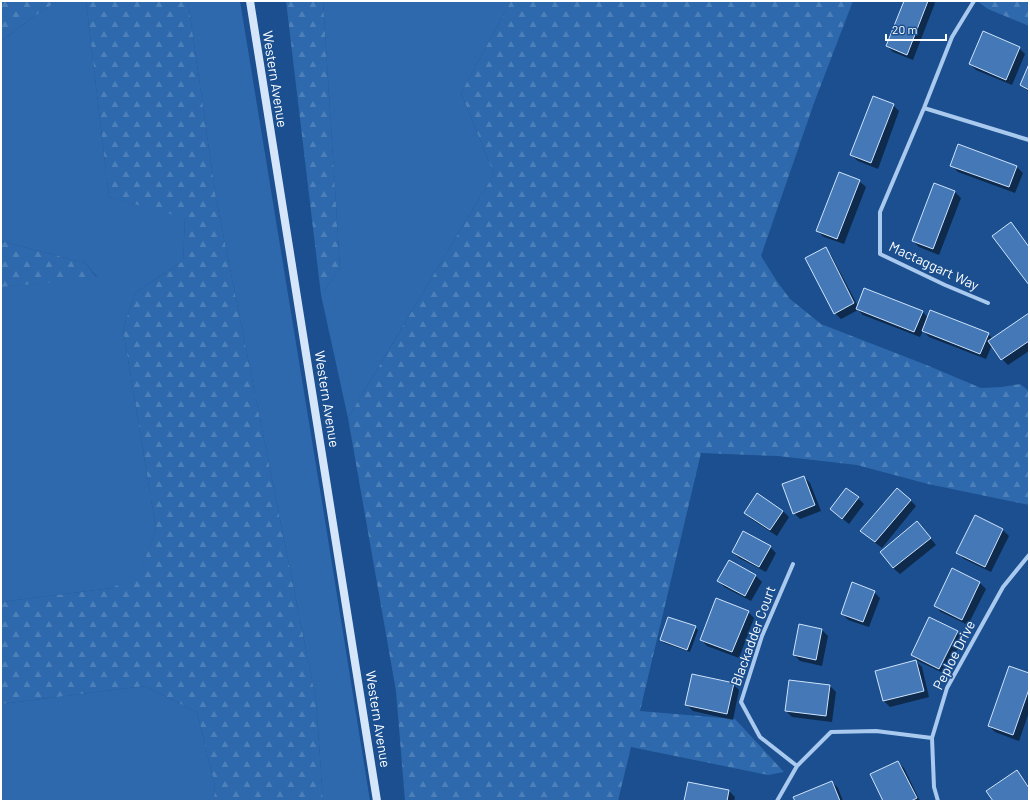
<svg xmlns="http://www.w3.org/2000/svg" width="1030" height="802" font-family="Barlow,sans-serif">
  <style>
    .green { fill: #2e69ad }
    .forest { fill: url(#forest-firs) }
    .shadow { fill: #0007 }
    .building { fill: #4478b7; stroke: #cfe3fa }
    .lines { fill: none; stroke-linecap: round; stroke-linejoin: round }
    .minor { stroke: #a9c9ee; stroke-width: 4 }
    .secondary { stroke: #d6e6fa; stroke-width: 8 }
    .labels { text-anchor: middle; stroke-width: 3; stroke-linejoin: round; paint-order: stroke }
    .street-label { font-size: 14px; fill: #fff; stroke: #1b4f8f }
  </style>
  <defs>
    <pattern id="forest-firs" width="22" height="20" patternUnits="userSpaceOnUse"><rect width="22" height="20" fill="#2e69ad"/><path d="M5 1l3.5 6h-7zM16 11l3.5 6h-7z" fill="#4d80b9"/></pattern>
  </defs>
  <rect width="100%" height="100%" fill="#1b4f8f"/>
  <path class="green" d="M58,1h28l23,196 76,20 -2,44 -48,32 -12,36 33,200 -15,42 -29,17 -111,14v-315l96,-10 -12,-14 -84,-22v-200l35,-26z
    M188,1h52l83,507 47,293h-47l-7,-101 -100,-502z
    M323,1h188l-50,92 33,81 -146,244 -27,-123 19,-27z
    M145,686l52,26 18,74 -1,15h-213v-97z"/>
  <path class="forest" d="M1,1h57l-22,14 -35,26z
    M86,1h102l28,197 100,502 7,101h-109l1,-15 -18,-74 -52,-26 -144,18v-102l111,-14 29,-18 15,-41 -33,-200 12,-36 48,-32 2,-43 -76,-21z
    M286,1h37l17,267 -19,27z
    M511,1h342l-39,102 -53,153 15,24 14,19 31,25 103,40 57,24 21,-1 18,-3 9,7v114l-101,-21 -71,-19 -79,-9 -77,-3 -61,258 95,8 49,53 -16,3 -137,-28 -13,54h-213l-9,-110 -48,-273 146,-244 -33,-81z
    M977,1h52v25l-41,-17z
    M1,241l84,22 12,15 -96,9z"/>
  <path class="shadow" d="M905,1h28l2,2 -22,57 -20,-8 -6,-6z
    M1019,48l6,6 -13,31 -36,-15 -6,-6z
    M1029,67v25l-8,-7z
    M893,105l6,6 -21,58 -20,-8 -7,-6z
    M952,166l65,1 6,6 -8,20 -57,-21z
    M859,181l7,6 -22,57 -20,-7 -7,-6z
    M955,192l6,6 -22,57 -20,-8 -6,-6z
    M825,249l6,6 27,51 64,5 6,7 60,16 5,5 36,-25v37l-21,14 -6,-6 -10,-14 -6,14 -57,-22 -6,-6 -3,6 -57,-22 -5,-5 -17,9 -6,-6z
    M804,477l6,6 11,28 -21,8 -6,-6z
    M858,498l6,6 -15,20 -18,-15z
    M910,500l6,6 -34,42 -14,-11z
    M783,511l6,6 -12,19 -26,-17 -6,-6z
    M917,522l19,23 -36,29 -7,-6z
    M1003,530l6,6 -18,36 -27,-13 -6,-6z
    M770,547l6,6 -10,19 -27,-14 -6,-6z
    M729,561l27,15 6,6 -11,19 -27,-14 -6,-7z
    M980,583l6,6 -18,36 -27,-13 -6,-6z
    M874,592l6,6 -11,29 -21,-7 -6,-7z
    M748,612l6,6 -15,40 -32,-12 -6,-7z
    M800,626l22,4 6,6 -6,30 -22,-5 -6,-6z
    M695,627l3,3 -8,22 -26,-9 -3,-3z
    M957,632l6,6 -18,36 -27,-13 -6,-6z
    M916,661l6,6 7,30 -39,10 -6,-6z
    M1029,674v38l-10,29 -24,-9 -6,-6z
    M789,681l41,5 6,6 -4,30 -40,-5 -6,-6z
    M733,684l6,6 -6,30 -40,-9 -6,-6z
    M898,762l6,6 16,33h-36z
    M1017,771l12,15v15h-35z
    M832,782l6,6 5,13h-47z
    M729,791l6,6 -1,4h-49z"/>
  <path class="building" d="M904,1h24l-21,54 -21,-9z
    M983,31l37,16 -14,33 -37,-16z
    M1029,64v26l-9,-5z
    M873,96l21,8 -23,59 -21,-8z
    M958,144l59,22 -8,21 -59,-21z
    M839,172l21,8 -23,59 -21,-8z
    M934,183l21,8 -22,58 -21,-8z
    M1011,222l18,25v38l-37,-49z
    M826,247l28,56 -20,11 -29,-56z
    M864,288l59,23 -9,21 -58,-23z
    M930,310l59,23 -9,21 -58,-23z
    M1029,313v28l-28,19 -13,-19z
    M804,476l11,29 -22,9 -11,-30z
    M846,488l13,9 -17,22 -12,-10z
    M897,488l14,12 -36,42 -15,-11z
    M757,493l26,18 -13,19 -26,-17z
    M975,515l28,14 -18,38 -29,-14z
    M917,521l14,17 -38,30 -13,-16z
    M743,531l28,15 -12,21 -27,-15z
    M729,560l27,15 -11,21 -28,-15z
    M952,568l28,14 -18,38 -28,-14z
    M852,582l23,9 -12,31 -22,-8z
    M716,598l33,13 -17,41 -32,-12z
    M668,617l28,9 -9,24 -27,-10z
    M929,617l29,14 -19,38 -28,-14z
    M799,624l23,5 -6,31 -23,-5z
    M916,660l8,31 -41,10 -8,-30z
    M1009,666l20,7v16l-16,46 -25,-9z
    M692,674l42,9 -7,31 -42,-9z
    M789,680l41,5 -4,31 -41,-5z
    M898,761l19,37 -6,3h-28l-13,-27z
    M1017,770l12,18v13h-36l-7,-10z
    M832,781l8,20h-45l-2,-4z
    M688,782l41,8 -2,11h-43z"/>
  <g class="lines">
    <path class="minor" d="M974,1l-22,36 -28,71 -44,104v42l65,31 43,18
      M924,108l105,32
      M793,564l-31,72 -21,66 19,35 37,29
      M777,801l20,-35 34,-34 45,-1 56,7
      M938,801l-4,-14 -2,-49 15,-50 56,-101 26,-32"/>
    <path class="secondary" d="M250,1l127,800"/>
  </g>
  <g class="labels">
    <g class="street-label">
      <text transform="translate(275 79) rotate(81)" y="5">Western Avenue</text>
      <text transform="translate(934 266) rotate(25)" y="5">Mactaggart Way</text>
      <text transform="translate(327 399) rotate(81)" y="5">Western Avenue</text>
      <text transform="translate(753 636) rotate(-70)" y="5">Blackadder Court</text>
      <text transform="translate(954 655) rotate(-63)" y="5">Peploe Drive</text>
      <text transform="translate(378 719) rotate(81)" y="5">Western Avenue</text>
    </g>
  </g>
  <rect width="1030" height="802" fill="none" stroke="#ffffff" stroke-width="4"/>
  <path d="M886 34v6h60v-6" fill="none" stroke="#ffffff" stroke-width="2"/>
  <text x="892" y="34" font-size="12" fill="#ffffff" stroke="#1b4f8f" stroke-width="3" paint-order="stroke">20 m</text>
</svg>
